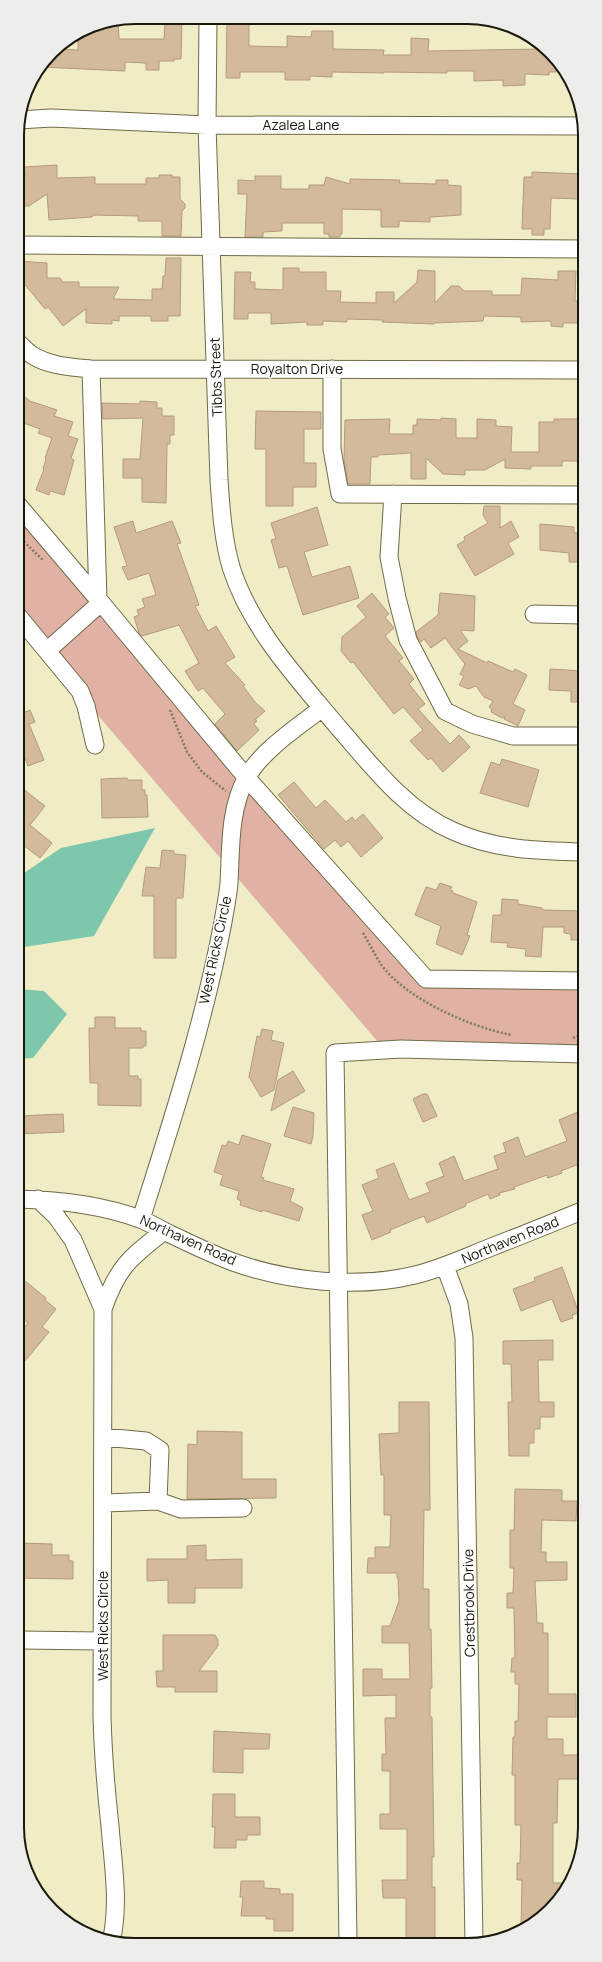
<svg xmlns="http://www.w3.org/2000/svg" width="602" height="1962" font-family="Manrope,sans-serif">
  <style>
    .green { fill: #e0b1a4 }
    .water { fill: #7dc8ac }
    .building { fill: #d4ba9d; stroke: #b49a7e }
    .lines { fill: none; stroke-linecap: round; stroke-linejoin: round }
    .minor-casing { stroke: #6f6b49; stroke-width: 19 }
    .path { stroke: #7e7b62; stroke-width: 2.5; stroke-dasharray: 2 2; stroke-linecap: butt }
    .minor { stroke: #fff; stroke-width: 17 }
    .labels { text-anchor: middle; stroke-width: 3; stroke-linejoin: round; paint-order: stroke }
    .street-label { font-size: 14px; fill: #1b190c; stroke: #fff }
    .rim { fill: none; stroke: #1b190c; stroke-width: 2 }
  </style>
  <rect width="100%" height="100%" fill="#f0ecc6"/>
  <path class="green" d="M18,499l405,472 161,2v79l-200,-3 -366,-427z"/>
  <path class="water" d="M155,828l-61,108 -76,12v-71l43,-29z
    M18,989l26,2 23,23 -34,44 -15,1z"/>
  <path class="building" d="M227,18h22v28l38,1v-11l24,1 1,-6h21v18l51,1 -1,5h28v-17l18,1 -1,12 111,-2v-6l12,9 11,15h-6v5h-7v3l-24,-1v11l-22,1v-6l-29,1v-10h-27v2l-63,-1v1l-52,-1v5l-22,-1v4h-25v-8h-45v6h-14z
    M118,20l1,19h45l1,-18h17l-1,38h-7v2h-15v9h-13v-7l-21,-1v9l-84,-4 14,-18 23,1v-16l12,-8z
    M57,165v13l38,-1v7h51v-6h13v-3h13v2h8v22l5,5v4l-3,3 -1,25h-19v-15h-24v-5l-45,-1 -1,2 -43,3 -2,-26 -18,12h-4l-5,-4 -3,-26h8l-1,-9z
    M532,172l51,2v22h-4v3l-28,-1 -1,31h-6v6h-12v-6h-10l2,-52h8z
    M255,176h26v13h28v-4h15l2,-8 24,7v-5l50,1 -1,3 37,1v-4h12v5l13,1v29l-31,2v5l-31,-1v6h-18v-17l-39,-1v25h-2v3h-11v-3h-5v-11h-42v8l-19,1v5h-18l2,-43h-9v-14l17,1z
    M166,258h15l-1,58h-12v5h-17v-5h-32v5l-7,-1v4l-26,-1v-14l-23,17 -15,-19 -3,2 -28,-34v-14l30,2v15h13l3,4h16v5h40l-6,12 39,1v-11h10l1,-13h2z
    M283,268h16v4h27v19h15l-1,11 36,1v-11h18v11l23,-21 1,-12 17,1v32l16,-17h8l5,5h28v4h29l1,-17 36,2v-9h18l-1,30h8v22h-20v4l-12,-1v-5l-30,1v-5l-37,-1 -1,5 -49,2v1l-52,-2 1,-2 -36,-1v3l-24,-1v4h-16v-3l-36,2v-11h-23v6h-14l1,-47h16l-1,10h5v7l28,1z
    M18,391l12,10 27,9 -3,6 19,6 -5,14 10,3 -7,19 3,2 -10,35 -14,-4 -1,4 -13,-5 8,-21h-1l3,-10 -1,-1 7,-20 -14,-5 2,-4 -22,-8z
    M140,401l17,1v6h5v8h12v19h-4v9h-3l-1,59 -24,-1v-24h-19v-19h17l3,-41 -40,1 -1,-16 38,1z
    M256,411l65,1v17h-17v34h12v24h-23v19h-27v-57h-11z
    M441,418l15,1v19h21v-19l19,1v6l16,1 -1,25h28v-30h15v-3h29v42h-21v5h-31v3l-26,-1v-9l-20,11h-20v5l-22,-1 -17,-16v21h-15v-26l-33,2v2h-7l-1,27h-22l-4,-25 1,-39 45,-1 -1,15h24v-9h4v-6l24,1z
    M484,506h16v22l11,-7 8,16 -11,6 6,11 -39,22 -18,-31 8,-5 -1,-3 24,-14 -5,-8z
    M317,507l11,38 -24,7 8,25 38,-11 9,32 -56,17 -16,-49 -8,2 -8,-28 5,-1 -5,-16z
    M133,521l3,12 36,-12 9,22 -4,1 22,61 -4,1 13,25 8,-5 19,31 -10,6 20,22 -2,1 12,16 10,9 -10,9 2,1 -3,3 5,6 -22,21 -22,-27 10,-10 -22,-26 -5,3 -13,-20 14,-8 -20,-38 -37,11 -3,-3 -5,-16 5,-2 -2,-5 8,-3 -3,-8 14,-4 -7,-22 -21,7 -6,-13 5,-1 -13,-39z
    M540,524l34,3v6h9v29h-14v-9l-29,-3z
    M372,593l17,21 -4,3 9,11 -9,8 18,22 -4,3 15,18 -5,5 16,20 -7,5 32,35 9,-9 11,12 -27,25 -12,-14 -3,2 -18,-19 13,-11 -20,-23 -9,7 -41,-52 -2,1 -10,-12 1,-14 24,-20 -9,-11z
    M440,593l35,3 -1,35 -14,-1 8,11 -10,8 29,14 1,-2 25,11 2,-3 12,6 -14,29 12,6 -7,16 -14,-7 1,-3 -3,2 -11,-6 1,-3 -3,-2 4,-6 -9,-4 -8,-11 -8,3 -9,-4 5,-9 -4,-2 5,-10 -20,-26 -14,10 -7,-9 -3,3 -4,-6 -1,-4 22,-17z
    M550,669l33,2v31h-12v-11l-22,-1z
    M18,697l7,15 5,-2 5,12 -6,2 15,36 -16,6 -10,-25z
    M502,759l37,11 -11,37 -48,-14 11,-31 9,3z
    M127,778l1,2h14v10h3v5h2l1,22 -46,1 -1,-39z
    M294,782l22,26 9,-8 21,22 6,-5 3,4 8,-7 20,24 -22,19 -13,-16 -7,6 -6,-7 -11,9 -46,-54z
    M18,785l27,21 -15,19 22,18 -12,15 -22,-17z
    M162,850l12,1v3l12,1 -3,43h-7v60h-22v-62h-12l4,-29 14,1z
    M440,883l12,4 -2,3 3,1v2l24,9 -10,33 3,1 -8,19 -26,-11 5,-18 -26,-11 11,-28 10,3z
    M502,899l16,1v4l24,4 1,2 41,1v29h-13v-6l-7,-1v-6h-21l-2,30 -16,-1 1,-7 -19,-2 1,-4 -17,-1 2,-27h8z
    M95,1017h20v11h26v3h5v15h-3v2h-14v28h9v3h3v27l-43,-1v-22h-8l-1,-55h6z
    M262,1029l11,2 -2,9 13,3 -10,47 -13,7 -12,-20 8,-41 3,1z
    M293,1071l12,20 -34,20 7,-31z
    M423,1094h4l10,22 -14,6 -10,-23z
    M293,1107l21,6 -1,23 -2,8 -27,-8z
    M578,1112l6,16v34l-23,9 1,2 -14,5 -1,-3 -33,12 1,2 -16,4 1,2 -10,4 -2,-5 -23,10 1,2 -39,17 -3,-7 -34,14 1,2 -19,8 -10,-25 11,-4 -11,-26 17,-7 -3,-8 18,-7 15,37 21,-8 -4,-9 18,-7 -5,-13 15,-7 10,25 34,-12 -4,-13 12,-4 -3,-9 15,-6 7,20 42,-16 -8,-21z
    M63,1114l1,18 -46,2v-18z
    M242,1135l29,9 -10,33 3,1 -1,2 31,9 -4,12 13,7 -4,13 -37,-11v2l-22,-7 1,-4 -4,-2 2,-8 -19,-6 3,-10 -9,-3 8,-27 4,1 2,-5 11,4z
    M562,1267l17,46 -7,2 1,3 -12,4 -9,-23 -31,12 -8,-22 22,-8 -1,-3z
    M19,1276l27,22 -1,2 11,9 -14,18 7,5 -24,29 -6,-5v-21l9,-12 -9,-7z
    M553,1340v20h-15l1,42h15v15h-14v12h-6v14h-5v13h-20l-1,-54h4l-1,-38h-8v-23z
    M399,1402h30l1,108h-6l-1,79h6v40h2l1,59h-2v29h2l2,140h-2v30h3v56h-29v-45h-23l-1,-18h25v-51h-27v-15h10v-43h-8v-17h4l-1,-36h11v-23l-33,1v-27h19v10h28l-1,-36h-27v-17h8l9,-25 -1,-23h-1v-5h-30l1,-15h7v-11h15l1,-32h-7v-40h-3l-2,-41 20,-1z
    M197,1431l45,1v47h34v19l-89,1 1,-55 9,1z
    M515,1489l47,1v11h15l-1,20 -34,-1 -1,32h5v10h21v18l-32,1 2,42h6v10h5v61h28v23h-29v22h16v16h22v24h-27l-1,44h-4v60h16l-13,22 -30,24 -5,2 1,-51h-5v-17h3l1,-38h-6v-50h-3l1,-38h2v-16h3l1,-37h-4v-12h-4l1,-14h3l-1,-50h-7v-15h6l1,-25h-4v-38h4z
    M19,1543l33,1v11h17v6h4v18l-54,-1z
    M206,1545v15l36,-1v29h-47v15h-27v-23l-21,1v-22h40v-13z
    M163,1635h52l3,5v6l-19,25h18v21h-42v-5h-18l-1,-16h7z
    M214,1731l56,3 -1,15h-26v24l-30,-1z
    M213,1794h22v23h25v18h-13v5h-11v8h-22l1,-21h-3z
    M241,1881h23v7l16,1v5h13v37h-19v-12h-8v-3h-25l2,-19h-3z"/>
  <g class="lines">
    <defs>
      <path id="minor" d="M208,17l-1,108 12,355c2,29 4,59 12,87 19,61 67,112 107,160 34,39 67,83 115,104 42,19 86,20 131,21
        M19,120l32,-2 156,7 376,1
        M17,245l566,4
        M17,342c5,4 10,10 15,13 17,11 39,12 59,14l492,1
        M91,369l7,230 148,178 180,202 158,2
        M332,369v80l8,45 243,1
        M393,494l-4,63 8,41 11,42 37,71 27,13 41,12h70
        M18,505l80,94 -2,8 -48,43
        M534,614l49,1
        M18,616l62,75 6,15 9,39
        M18,1199c41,1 84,6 122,20 10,4 20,10 30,15 21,10 41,20 63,28 56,20 124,27 182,13 25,-6 49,-17 74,-27 31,-12 63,-25 95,-38
        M38,1199l18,17 17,24 30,69 -1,407c1,37 4,74 8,110 3,39 10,78 1,116
        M141,1219c31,-98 63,-196 82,-297 2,-13 5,-26 6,-39 2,-35 0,-75 18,-106 15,-27 51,-50 75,-69
        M445,1266l14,38 5,34 10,605
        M103,1309c15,-43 27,-51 61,-78
        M104,1437l42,4 14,9 -2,51
        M104,1503l54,-2 23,8 62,-1
        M19,1640l83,1
        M348,1943l-13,-890 66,-4 183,5"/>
    </defs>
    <use href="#minor" class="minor-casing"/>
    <path class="path" d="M18,536l25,24
      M170,710l17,42 15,20 24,19
      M363,933c6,10 11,20 17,30 25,36 90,64 132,72
      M573,1038l11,-4"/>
    <use href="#minor" class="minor"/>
  </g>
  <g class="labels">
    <g class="street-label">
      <text x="301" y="130">Azalea Lane</text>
      <text x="297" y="374">Royalton Drive</text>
      <text transform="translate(216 377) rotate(-92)" y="5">Tibbs Street</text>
      <text transform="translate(215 950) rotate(-78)" y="5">West Ricks Circle</text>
      <text transform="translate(188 1240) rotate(24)" y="5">Northaven Road</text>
      <text transform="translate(510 1240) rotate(-22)" y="5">Northaven Road</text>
      <text transform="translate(469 1603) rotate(-91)" y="5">Crestbrook Drive</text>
      <text transform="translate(103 1626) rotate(-90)" y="5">West Ricks Circle</text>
    </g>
  </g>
  <path d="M0 0H602V1962H0ZM135 24H467A111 111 0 0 1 578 135V1827A111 111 0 0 1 467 1938H135A111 111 0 0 1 24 1827V135A111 111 0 0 1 135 24Z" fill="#ededec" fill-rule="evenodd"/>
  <path class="rim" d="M135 24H467A111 111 0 0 1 578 135V1827A111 111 0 0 1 467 1938H135A111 111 0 0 1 24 1827V135A111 111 0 0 1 135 24Z"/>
</svg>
